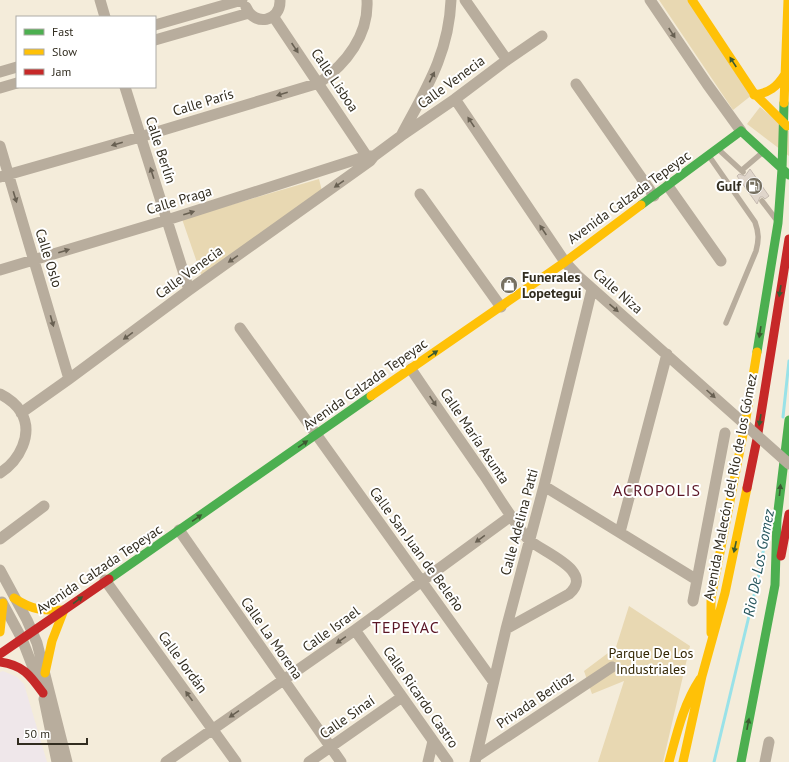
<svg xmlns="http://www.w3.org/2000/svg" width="789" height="762" font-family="'PT Sans',sans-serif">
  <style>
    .education { fill: #efe7ea }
    .green { fill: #e8d8b2 }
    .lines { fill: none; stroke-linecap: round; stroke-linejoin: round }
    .stream { stroke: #99e2e8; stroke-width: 3 }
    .building { fill: #e0d6cb; stroke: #c5bab0 }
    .lane { stroke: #b8ad9d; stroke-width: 5.5 }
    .street { stroke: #b8ad9d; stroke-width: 11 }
    .fast { stroke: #4caf50; stroke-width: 9 }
    .slow { stroke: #ffc107; stroke-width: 9 }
    .jam { stroke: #c62828; stroke-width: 9 }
    .street-bridge { stroke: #b8ad9d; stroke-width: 11 }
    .oneway { fill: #686052 }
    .oneway2 { fill: #3b5a31 }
    .labels { text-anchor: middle; stroke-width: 4; stroke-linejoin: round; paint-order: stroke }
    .street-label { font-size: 14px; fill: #322d20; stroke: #fff }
    .poi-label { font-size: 14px; font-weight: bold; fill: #322d20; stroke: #fff; text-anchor: end }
    .park-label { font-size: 14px; fill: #342704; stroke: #fff }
    .water-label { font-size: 15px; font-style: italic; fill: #28575e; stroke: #fff }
    .quarter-label { font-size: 16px; letter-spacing: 1px; fill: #5b1626; stroke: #fff }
  </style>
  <rect width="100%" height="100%" fill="#f4ecda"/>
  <path class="education" d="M3,671l14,6 7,7 23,78h-47v-90z"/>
  <path class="green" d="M659,0h30l63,95 -19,15z
    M760,107l29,24v25l-42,-32z
    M319,179l3,12 -120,86 -20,-58z
    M629,606l61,40 -27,116h-65l26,-81 -32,13 -8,-23 32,-24z"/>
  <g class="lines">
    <path class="stream" d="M783,417l6,-56
      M714,762l46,-192 9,-53"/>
  </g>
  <path class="building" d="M750,169l19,27 -4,3 -2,-2h-3l-3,7 -20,-28 2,-2 6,2z"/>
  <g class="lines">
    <path class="lane" d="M718,149l25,23
      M709,156l46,66c4,11 4,18 1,29l-30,72
      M742,170l21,-18
      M762,201l13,17"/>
    <path class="street" d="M100,0l5,17
      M465,0l42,60
      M650,0l57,84 34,47
      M246,7c8,20 35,15 34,-7
      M273,16l97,145
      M155,25l87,-25
      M155,40l94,-27
      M0,72l17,-5
      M576,84l78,112
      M125,87l64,203
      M0,88l17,-5
      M455,99l110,163 12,13 172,153
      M402,134c24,-45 47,-81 49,-134
      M0,146l69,233
      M0,177l140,-40 179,-54c27,-19 50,-48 48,-83
      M668,186l53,75
      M420,194l81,113
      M0,270l167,-50 200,-64h7
      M240,328l253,353
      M411,369c24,36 49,71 73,106 14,21 27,43 43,63 11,13 70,32 42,56l-63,35
      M0,394c8,4 16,10 21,18 13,22 -2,49 -21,61
      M21,413l48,-34 120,-89 181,-129 4,-5 27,-20 54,-37 52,-39 35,-24
      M544,486l153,94
      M179,530l162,232
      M620,532l47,-178
      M0,539l44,-33
      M0,570l27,50 10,23 30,119
      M105,580l131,182
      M693,601l32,-168
      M2,602l20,37 17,44
      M355,630l93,132
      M44,699l13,63
      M476,757l136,-90
      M166,762l189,-132 156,-114
      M309,762l93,-65
      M428,762l5,-21
      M475,762l31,-133 38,-143 48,-197
      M765,762l4,-20"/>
    <path class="fast" d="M641,205l100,-74 48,44
      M757,352l21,-129 4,-54 2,-66
      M109,579l262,-183
      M741,762l34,-177 2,-66 12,-99"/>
    <path class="slow" d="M692,0l61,92 34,34
      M754,95c15,-2 23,-8 31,-21
      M784,103l4,-103
      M371,396l194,-134 76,-57
      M14,598c18,12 29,13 50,12l-12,31 -7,32
      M0,632l3,-29
      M711,633v-34l34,-175 12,-72
      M669,762c8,-29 14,-57 31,-83
      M683,762l19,-86 23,-83 22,-105"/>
    <path class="jam" d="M747,488l10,-49 32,-200
      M781,556l8,-42
      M0,654l109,-75
      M0,662c23,3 30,13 43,31"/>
    <path class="street-bridge" d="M751,430l38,34"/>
  </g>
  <defs><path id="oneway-solid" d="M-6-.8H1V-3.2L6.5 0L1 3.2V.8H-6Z"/></defs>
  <g class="oneway">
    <use href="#oneway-solid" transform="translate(672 33) rotate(57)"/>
    <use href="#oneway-solid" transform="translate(295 48) rotate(56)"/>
    <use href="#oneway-solid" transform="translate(432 77) rotate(-64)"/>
    <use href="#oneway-solid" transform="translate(282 94) rotate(163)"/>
    <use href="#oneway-solid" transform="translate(471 122) rotate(-124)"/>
    <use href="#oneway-solid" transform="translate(117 144) rotate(164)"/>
    <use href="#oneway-solid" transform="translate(152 173) rotate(-108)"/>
    <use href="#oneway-solid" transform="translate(339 184) rotate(145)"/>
    <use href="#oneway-solid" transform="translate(15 197) rotate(73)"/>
    <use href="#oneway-solid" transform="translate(189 213) rotate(-17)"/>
    <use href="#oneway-solid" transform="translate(543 230) rotate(-124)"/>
    <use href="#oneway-solid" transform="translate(64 251) rotate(-17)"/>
    <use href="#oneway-solid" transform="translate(233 259) rotate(145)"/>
    <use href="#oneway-solid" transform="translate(614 308) rotate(41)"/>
    <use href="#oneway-solid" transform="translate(52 321) rotate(74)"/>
    <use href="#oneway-solid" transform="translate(128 336) rotate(144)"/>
    <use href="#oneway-solid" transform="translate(711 394) rotate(42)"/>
    <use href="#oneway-solid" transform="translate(433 401) rotate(56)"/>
    <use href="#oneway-solid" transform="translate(480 539) rotate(144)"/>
    <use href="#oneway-solid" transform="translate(341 640) rotate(145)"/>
    <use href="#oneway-solid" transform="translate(189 696) rotate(-126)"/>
    <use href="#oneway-solid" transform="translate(234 714) rotate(146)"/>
  </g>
  <g class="oneway2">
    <use href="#oneway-solid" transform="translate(733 62) rotate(-123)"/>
    <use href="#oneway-solid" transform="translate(780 291) rotate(99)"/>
    <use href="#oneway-solid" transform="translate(760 332) rotate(99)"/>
    <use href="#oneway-solid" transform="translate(433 354) rotate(-35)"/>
    <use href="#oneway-solid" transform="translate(760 420) rotate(99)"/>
    <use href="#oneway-solid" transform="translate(303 444) rotate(-35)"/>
    <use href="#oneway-solid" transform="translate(780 490) rotate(-84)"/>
    <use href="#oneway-solid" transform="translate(197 518) rotate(-35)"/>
    <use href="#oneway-solid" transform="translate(735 547) rotate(102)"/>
    <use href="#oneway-solid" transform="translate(78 600) rotate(-36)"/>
    <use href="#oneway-solid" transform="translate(748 724) rotate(-79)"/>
  </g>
  <defs>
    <symbol id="fuel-disc" viewBox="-11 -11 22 22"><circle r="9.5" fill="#767061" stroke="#fff"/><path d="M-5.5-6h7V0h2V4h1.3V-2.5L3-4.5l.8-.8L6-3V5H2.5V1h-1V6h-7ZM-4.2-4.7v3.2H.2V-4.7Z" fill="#fff"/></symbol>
    <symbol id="shop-disc" viewBox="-11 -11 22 22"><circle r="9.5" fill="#767061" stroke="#fff"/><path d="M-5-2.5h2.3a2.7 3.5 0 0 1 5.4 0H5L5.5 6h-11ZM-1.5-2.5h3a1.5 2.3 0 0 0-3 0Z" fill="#fff"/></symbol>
  </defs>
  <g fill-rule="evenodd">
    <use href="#fuel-disc" x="744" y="176" width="20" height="20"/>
    <use href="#shop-disc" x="499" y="275" width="20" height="20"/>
  </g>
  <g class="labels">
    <g class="street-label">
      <text transform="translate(335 80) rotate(56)" y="5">Calle Lisboa</text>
      <text transform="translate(451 82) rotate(-36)" y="5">Calle Venecia</text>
      <text transform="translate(203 102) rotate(-17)" y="5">Calle París</text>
      <text transform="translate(161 150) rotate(72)" y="5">Calle Berlín</text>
      <text transform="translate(629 197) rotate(-36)" y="5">Avenida Calzada Tepeyac</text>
      <text transform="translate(179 200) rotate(-17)" y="5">Calle Praga</text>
      <text transform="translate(49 258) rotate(73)" y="5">Calle Oslo</text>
      <text transform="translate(189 272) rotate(-36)" y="5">Calle Venecia</text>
      <text transform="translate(618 291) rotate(41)" y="5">Calle Niza</text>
      <text transform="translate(365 384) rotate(-35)" y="5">Avenida Calzada Tepeyac</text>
      <text transform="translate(475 436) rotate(56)" y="5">Calle María Asunta</text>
      <text transform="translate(730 487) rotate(-79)" y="5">Avenida Malecón del Río de los Gómez</text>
      <text transform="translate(519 522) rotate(-75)" y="5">Calle Adelina Patti</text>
      <text transform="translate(417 549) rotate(54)" y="5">Calle San Juan de Beleño</text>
      <text transform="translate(99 569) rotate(-34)" y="5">Avenida Calzada Tepeyac</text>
      <text transform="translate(331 629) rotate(-36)" y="5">Calle Israel</text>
      <text transform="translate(272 638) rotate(55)" y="5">Calle La Morena</text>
      <text transform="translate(183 662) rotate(54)" y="5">Calle Jordán</text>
      <text transform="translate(421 697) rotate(55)" y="5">Calle Ricardo Castro</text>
      <text transform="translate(535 700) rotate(-34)" y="5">Privada Berlioz</text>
      <text transform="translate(347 717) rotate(-35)" y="5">Calle Sinaí</text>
    </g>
    <g class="poi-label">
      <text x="741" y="191">Gulf</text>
      <text x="522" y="282" text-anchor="start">Funerales<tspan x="522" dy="16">Lopetegui</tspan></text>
    </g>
    <g class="park-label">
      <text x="651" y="658">Parque De Los<tspan x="651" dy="16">Industriales</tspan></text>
    </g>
    <g class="water-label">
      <text transform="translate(759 563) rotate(-79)" y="5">Rio De Los Gomez</text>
    </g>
    <g class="quarter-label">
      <text x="657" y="496">ACROPOLIS</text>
      <text x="406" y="633">TEPEYAC</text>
    </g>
  </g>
  <rect x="16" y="16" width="140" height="72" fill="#ffffff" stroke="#adaba6"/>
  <rect x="24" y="29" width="20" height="6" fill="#4caf50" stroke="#adaba6"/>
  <text x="52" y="36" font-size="12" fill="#322d20">Fast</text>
  <rect x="24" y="49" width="20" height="6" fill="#ffc107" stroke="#adaba6"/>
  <text x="52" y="56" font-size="12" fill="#322d20">Slow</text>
  <rect x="24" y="69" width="20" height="6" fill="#c62828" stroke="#adaba6"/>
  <text x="52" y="76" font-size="12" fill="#322d20">Jam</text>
  <path d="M18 738v6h69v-6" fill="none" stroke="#322d20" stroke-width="2"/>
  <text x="24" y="738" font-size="12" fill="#322d20" stroke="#ffffff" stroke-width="3" paint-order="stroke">50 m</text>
</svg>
